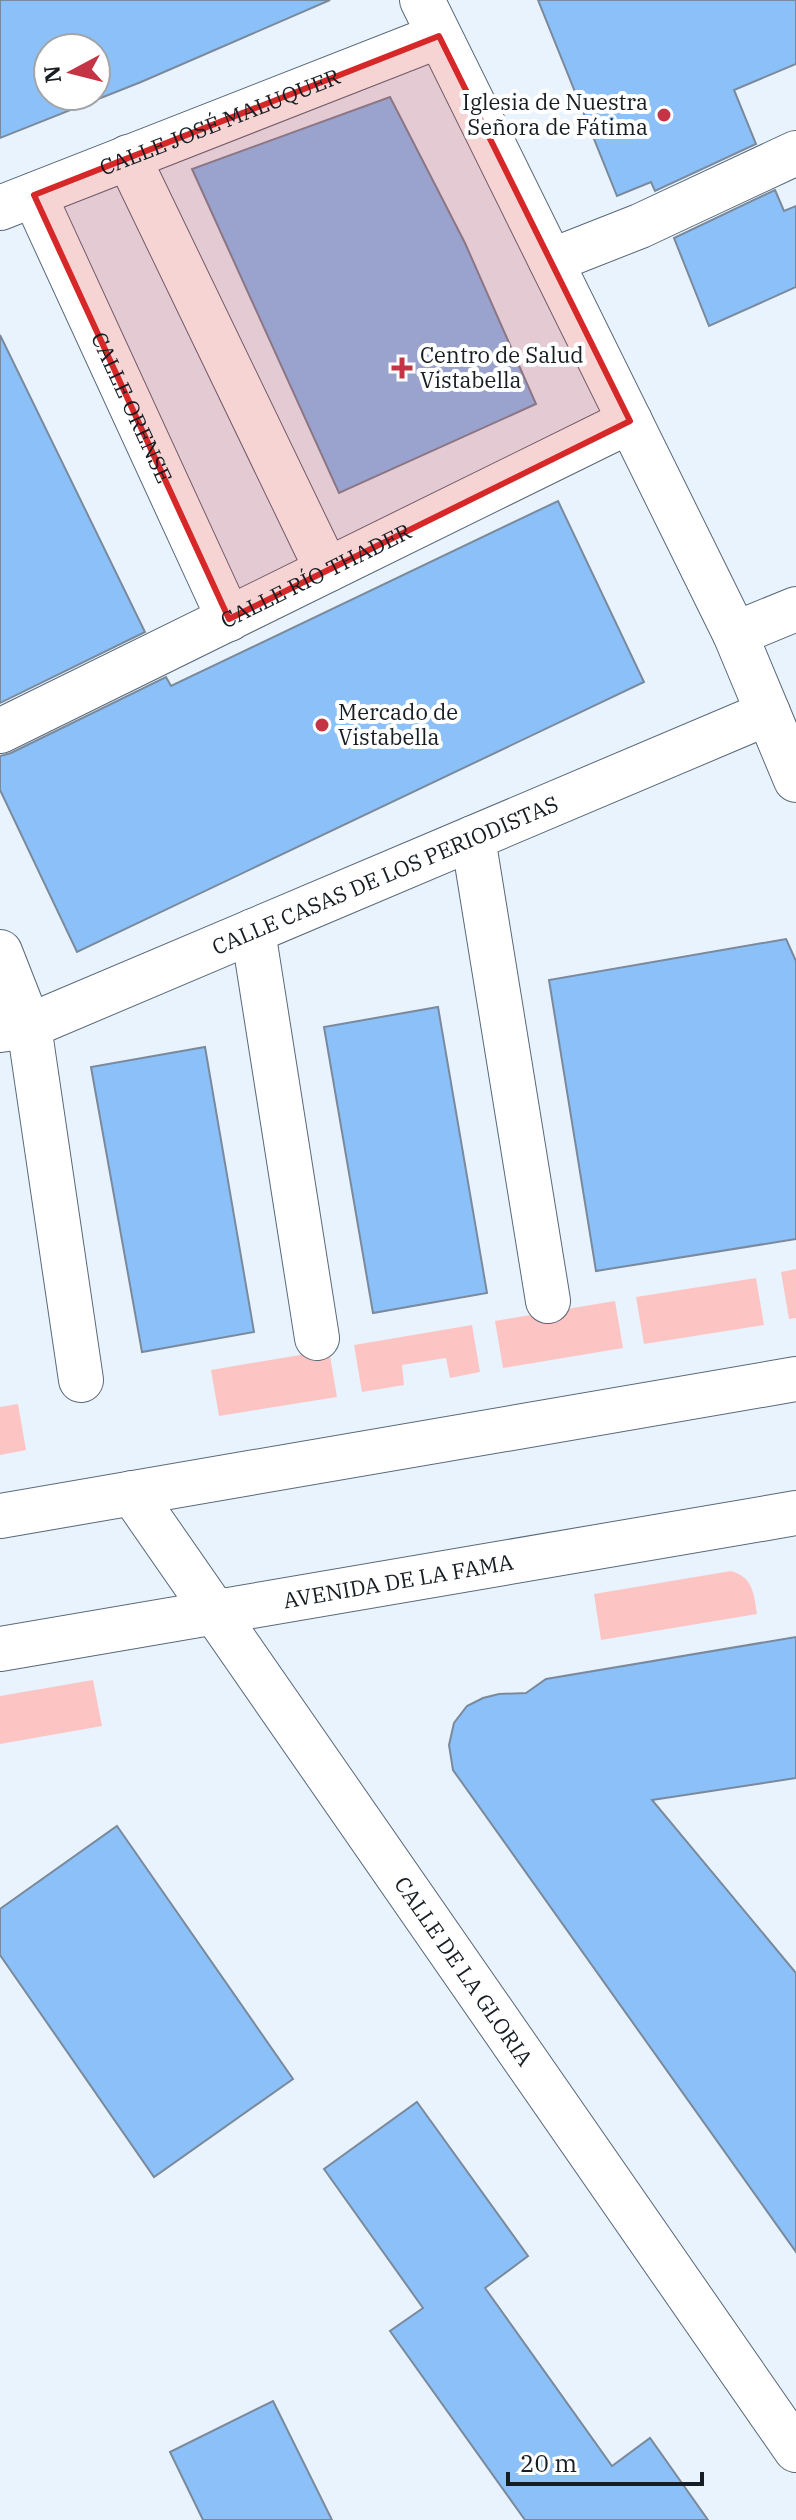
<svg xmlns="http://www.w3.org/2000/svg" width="796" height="2520" font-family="'IBM Plex Serif',serif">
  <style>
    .green { fill: #fdc4c4 }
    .building { fill: #8bc1f8; stroke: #7a8a9c; stroke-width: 2; fill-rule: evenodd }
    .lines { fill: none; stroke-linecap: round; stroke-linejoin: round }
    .street-casing { stroke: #596879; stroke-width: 46 }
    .secondary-casing { stroke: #596879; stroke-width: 46 }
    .street { stroke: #fff; stroke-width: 44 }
    .secondary { stroke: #fff; stroke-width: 44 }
    .marked { fill: #d62828; fill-opacity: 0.2; stroke: #d62828; stroke-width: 6; stroke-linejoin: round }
    .poi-dot { fill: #c43444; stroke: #fff; stroke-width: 3 }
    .labels { text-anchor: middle; stroke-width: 8; stroke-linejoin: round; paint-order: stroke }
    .poi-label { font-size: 22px; fill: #161d23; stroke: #fff; text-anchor: start }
    .street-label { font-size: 22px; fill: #161d23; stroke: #fff }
  </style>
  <rect width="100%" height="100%" fill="#e8f3fe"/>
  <path class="green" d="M796,1269v49l-7,1 -8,-47z
    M756,1278l8,47 -120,19 -8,-47z
    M615,1301l8,47 -120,20 -8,-47z
    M472,1325l8,47 -30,6 -4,-20 -44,7 2,20 -42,7 -8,-47z
    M329,1350l8,47 -118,19 -8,-46z
    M18,1404l8,46 -26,5v-48z
    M731,1571c22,6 23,23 26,43l-156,26 -7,-46z
    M93,1680l9,46 -102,18v-48z"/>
  <path class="building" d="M0,0h330l-189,82 -141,56zM48,48h48v48h-48z
    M538,0h258v64l-62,26 22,54 -101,47 -4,-9 -34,14z
    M390,97l75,146 71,161 -197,89 -147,-324z
    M775,190l9,21 12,-5v81l-87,39 -35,-88z
    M0,335l145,297 -145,71z
    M558,501l86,181 -567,270 -77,-162v-34l11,-3 155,-76 5,9z
    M786,939l10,22v278l-200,32 -47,-291z
    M438,1007l49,286 -114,20 -49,-286z
    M205,1047l49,285 -112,20 -51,-285z
    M796,1637v141l-144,22 144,173v279l-343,-482 -4,-25 5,-22 13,-17 16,-8 16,-4 27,-1 20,-14z
    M117,1826l176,253 -139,98 -154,-222v-46z
    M417,2102l111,154 -43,32 127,178 38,-28 58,82h-183l-135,-189 33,-23 -99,-139z
    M273,2401l59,119h-129l-33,-68z"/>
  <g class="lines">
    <defs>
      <g id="street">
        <path d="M422,0l313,634 61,146"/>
        <path d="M128,157l199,413"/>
        <path id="s1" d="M34,195l195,424"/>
        <path id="s2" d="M0,208l439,-172"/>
        <path d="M551,261l89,-35 156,-73"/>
        <path d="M735,634l61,-25"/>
        <path id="s3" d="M0,731l630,-310"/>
        <path d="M473,838l75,463"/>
        <path d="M253,931l64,407"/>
        <path d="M0,952l29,74 52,354"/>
        <path id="s4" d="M0,1030l29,-4 739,-313"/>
        <path id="s5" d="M132,1493l664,957"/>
        <path id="s6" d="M0,1649l796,-136"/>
      </g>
      <path id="secondary" d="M0,1516l796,-137"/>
    </defs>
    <use href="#street" class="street-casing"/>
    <use href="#secondary" class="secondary-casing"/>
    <use href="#street" class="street"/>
    <use href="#secondary" class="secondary"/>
  </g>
  <path class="marked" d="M439,36l191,385 -401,198 -195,-424z"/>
  <g class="poi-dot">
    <circle cx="664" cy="115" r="8"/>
    <path d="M398 356h8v8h8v8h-8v8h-8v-8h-8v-8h8z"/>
    <circle cx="322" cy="725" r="8"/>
  </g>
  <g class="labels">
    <g class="poi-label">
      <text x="648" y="110" text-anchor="end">Iglesia de Nuestra<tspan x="648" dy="25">Señora de Fátima</tspan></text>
      <text x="420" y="363">Centro de Salud<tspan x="420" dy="25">Vistabella</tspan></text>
      <text x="338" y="720">Mercado de<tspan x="338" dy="25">Vistabella</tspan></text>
    </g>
    <g class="street-label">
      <text dy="8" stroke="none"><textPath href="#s2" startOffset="236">CALLE JOSÉ MALUQUER</textPath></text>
      <text dy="8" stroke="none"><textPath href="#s1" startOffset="234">CALLE ORENSE</textPath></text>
      <text dy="8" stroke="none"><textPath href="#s3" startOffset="352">CALLE RÍO THADER</textPath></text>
      <text dy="8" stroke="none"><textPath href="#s4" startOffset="416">CALLE CASAS DE LOS PERIODISTAS</textPath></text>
      <text dy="8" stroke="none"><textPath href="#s6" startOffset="404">AVENIDA DE LA FAMA</textPath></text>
      <text dy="8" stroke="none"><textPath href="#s5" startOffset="582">CALLE DE LA GLORIA</textPath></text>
    </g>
  </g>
  <g transform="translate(72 72) rotate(263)"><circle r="38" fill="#ffffff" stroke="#a2a5a7" stroke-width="2"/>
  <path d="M0-6L14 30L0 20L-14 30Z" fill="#c43444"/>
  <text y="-12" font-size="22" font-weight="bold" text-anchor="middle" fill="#161d23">N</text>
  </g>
  <path d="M508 2472v12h194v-12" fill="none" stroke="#161d23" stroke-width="4"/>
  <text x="520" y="2472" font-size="24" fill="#161d23" stroke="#ffffff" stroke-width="6" paint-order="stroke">20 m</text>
</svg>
